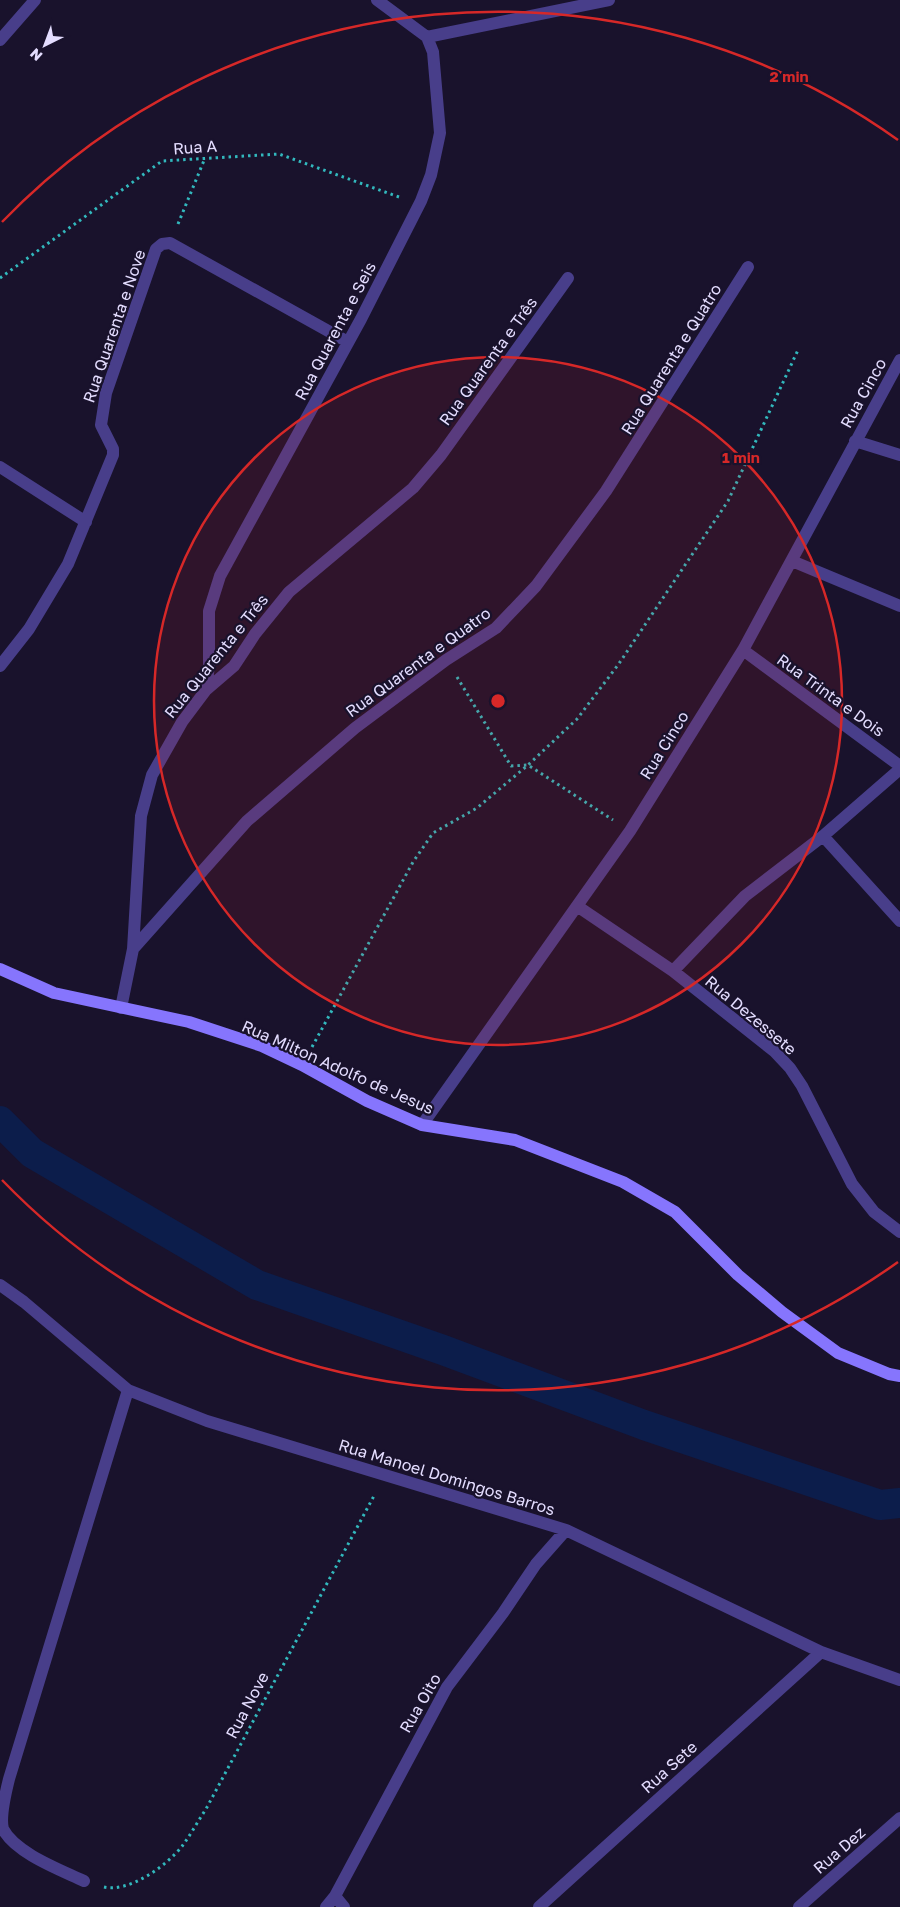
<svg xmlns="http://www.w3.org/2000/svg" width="900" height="1907" font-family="'Golos Text',sans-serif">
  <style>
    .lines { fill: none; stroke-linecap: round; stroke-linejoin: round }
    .canal { stroke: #0c1d4b; stroke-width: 30 }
    .path { stroke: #32b8bd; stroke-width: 3; stroke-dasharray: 2.5 4; stroke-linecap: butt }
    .street { stroke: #483e8a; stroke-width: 12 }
    .secondary { stroke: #8675fd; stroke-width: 12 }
    .ring { fill: none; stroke: #d62828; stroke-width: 2.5 }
    .labels { text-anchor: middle; stroke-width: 4.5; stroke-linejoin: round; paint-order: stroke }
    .street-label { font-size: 16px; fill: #e4ddff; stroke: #19122c }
    .centre { fill: #d62828; stroke: #19122c; stroke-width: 2.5 }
    .ring-label { font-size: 15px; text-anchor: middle; font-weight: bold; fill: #d62828; stroke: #19122c; stroke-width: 4.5; stroke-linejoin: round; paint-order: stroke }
  </style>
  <rect width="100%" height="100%" fill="#19122c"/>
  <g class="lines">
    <path class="canal" d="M0,1121l32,32 225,132 186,65 201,75 236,80 20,-2"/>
    <path class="path" d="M178,224l27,-66
      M0,278l162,-117 117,-7 120,43
      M457,677l54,89 17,-1 85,55
      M312,1047l101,-185 20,-29 44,-25 51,-43 49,-46 41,-54 110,-164 70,-151
      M104,1887c25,6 64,-22 79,-42 8,-11 15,-24 23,-36l169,-315"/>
    <path class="street" d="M427,37l182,-37
      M0,40l35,-40
      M855,441l45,14
      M0,467l86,55
      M792,561l108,45
      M743,650l157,116
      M0,666l29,-37 39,-65 45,-109v-6l-12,-24 5,-32 50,-144 6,-5 8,-1 178,99
      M206,690l3,-25v-54l11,-35 141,-257 60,-118 10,-26 9,-42 -7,-81 -6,-15 -50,-37
      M823,836l77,85
      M577,906l96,65 101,80 16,17 12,18 50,98 22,28 26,20
      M133,949l114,-128 108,-93 91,-68 50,-32 40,-42 70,-95 142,-224
      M673,971l72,-75 78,-60 77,-67
      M121,1008l12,-59 8,-133 11,-41 30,-53 24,-32 28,-24 21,-32 34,-42 124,-104 28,-33 127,-177
      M422,1125l208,-294 113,-181 157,-290
      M0,1285l24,17 104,88 79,31 359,109 255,122 79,28
      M84,1881c-23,-11 -69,-28 -81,-52 -3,-11 3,-38 6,-50l119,-389
      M335,1896l9,11
      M326,1907l9,-11 112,-209 56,-74 33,-49 30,-34
      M539,1907l282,-255
      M799,1907l101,-89"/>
    <path class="secondary" d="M0,969l54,24 135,29 73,24 40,19 65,36 55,24 93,15 108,42 52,30 63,63 44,37 56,41 51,21 11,2"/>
  </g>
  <circle cx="498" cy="701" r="344" fill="#d62828" fill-opacity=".12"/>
  <g class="ring">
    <circle cx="498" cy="701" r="344"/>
    <path d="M898 1262A689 689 0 0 1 2 1180M2 222A689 689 0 0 1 898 140"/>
  </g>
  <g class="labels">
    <g class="street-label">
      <text transform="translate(195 147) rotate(-4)" y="6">Rua A</text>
      <text transform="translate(114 326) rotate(-71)" y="6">Rua Quarenta e Nove</text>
      <text transform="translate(335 331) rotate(-62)" y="6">Rua Quarenta e Seis</text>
      <text transform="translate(671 359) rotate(-58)" y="6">Rua Quarenta e Quatro</text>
      <text transform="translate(488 361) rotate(-54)" y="6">Rua Quarenta e Três</text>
      <text transform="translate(863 393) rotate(-61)" y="6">Rua Cinco</text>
      <text transform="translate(216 656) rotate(-51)" y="6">Rua Quarenta e Três</text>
      <text transform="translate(418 662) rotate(-36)" y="6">Rua Quarenta e Quatro</text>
      <text transform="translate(831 695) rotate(36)" y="6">Rua Trinta e Dois</text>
      <text transform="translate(664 745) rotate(-58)" y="6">Rua Cinco</text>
      <text transform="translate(751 1015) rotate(40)" y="6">Rua Dezessete</text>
      <text transform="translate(338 1067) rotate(24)" y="6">Rua Milton Adolfo de Jesus</text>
      <text transform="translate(447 1477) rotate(17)" y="6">Rua Manoel Domingos Barros</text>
      <text transform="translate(420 1703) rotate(-60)" y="6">Rua Oito</text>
      <text transform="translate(247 1705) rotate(-62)" y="6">Rua Nove</text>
      <text transform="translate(669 1767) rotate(-42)" y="6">Rua Sete</text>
      <text transform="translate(839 1850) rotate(-41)" y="6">Rua Dez</text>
    </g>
  </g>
  <circle cx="498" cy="701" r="8" class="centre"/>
  <g class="ring-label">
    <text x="789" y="82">2 min</text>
    <text x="741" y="463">1 min</text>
  </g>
  <g transform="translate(45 45) rotate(222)" stroke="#19122c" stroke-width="4" paint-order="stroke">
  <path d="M0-4L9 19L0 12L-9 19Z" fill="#e4ddff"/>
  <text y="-8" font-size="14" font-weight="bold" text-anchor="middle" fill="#e4ddff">N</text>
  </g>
</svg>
